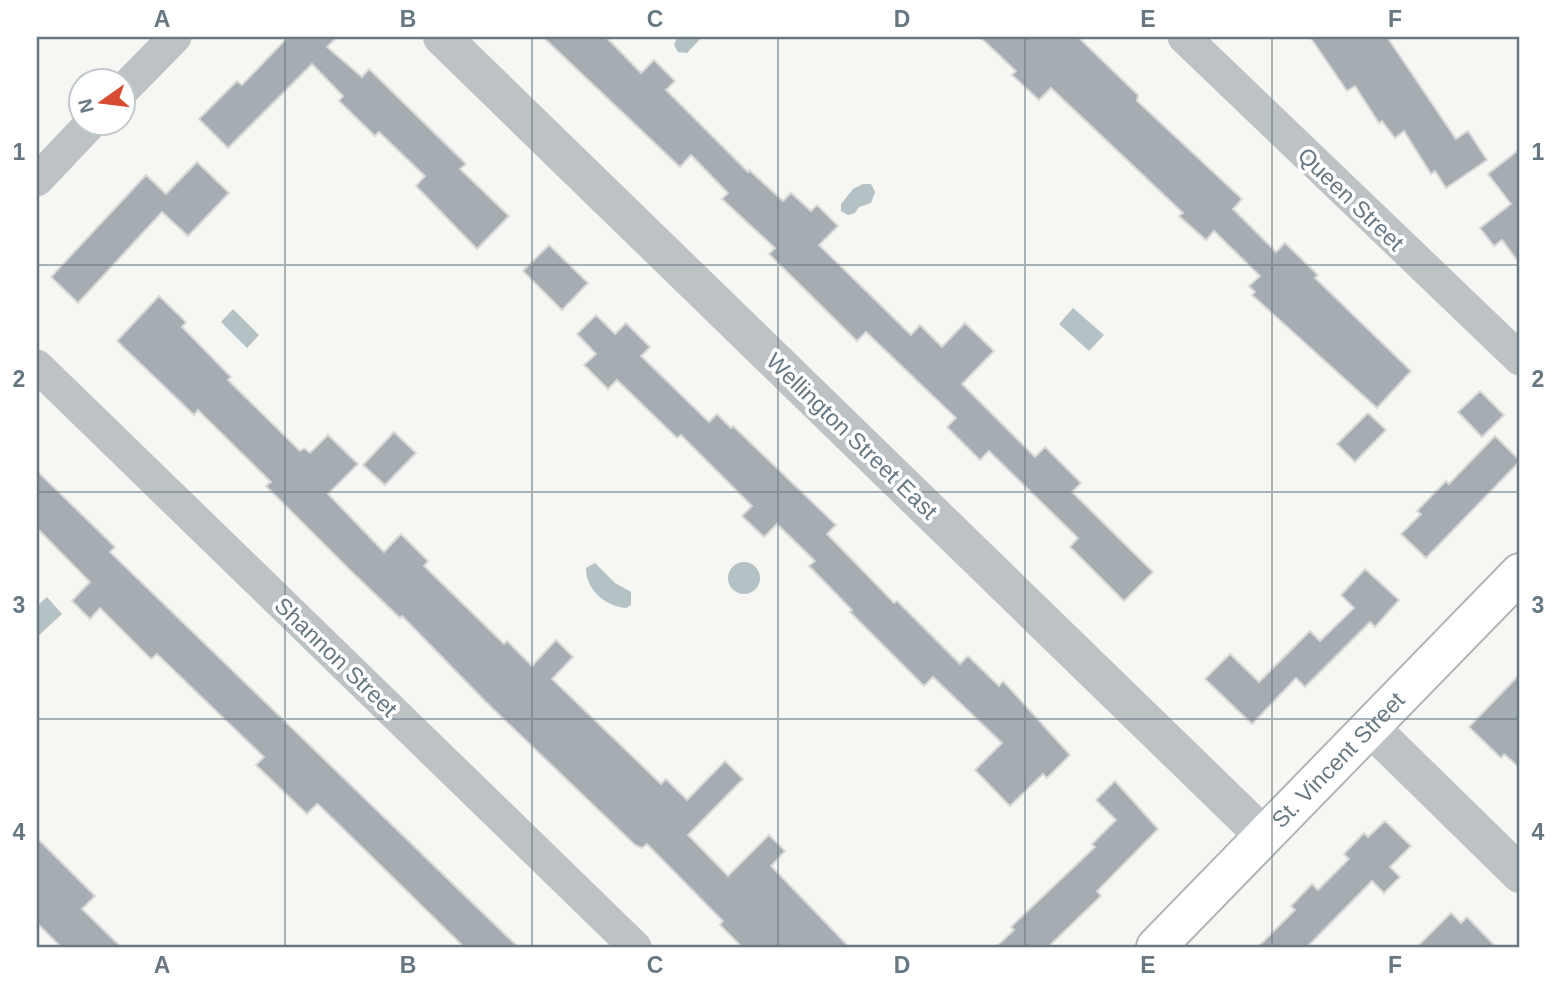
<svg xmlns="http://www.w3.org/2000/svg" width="1557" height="984" font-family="Helvetica,sans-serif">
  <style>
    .water { fill: #b5c2c5 }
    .building { fill: #a5adb3; stroke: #d8d8d6; stroke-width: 2 }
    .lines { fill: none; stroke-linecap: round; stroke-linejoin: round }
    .secondary-casing { stroke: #b0b6ba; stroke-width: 42 }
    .minor { stroke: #bdc2c5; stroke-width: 33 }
    .tertiary { stroke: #bdc2c5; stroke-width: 38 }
    .secondary { stroke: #fff; stroke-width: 38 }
    .grid { fill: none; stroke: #677883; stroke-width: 2; stroke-opacity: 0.55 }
    .labels { text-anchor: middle; stroke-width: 7; stroke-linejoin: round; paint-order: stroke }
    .street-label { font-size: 23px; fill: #677883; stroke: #fff }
    .neatline { fill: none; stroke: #677883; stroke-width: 2.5 }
    .grid-label { font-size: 23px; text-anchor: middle; font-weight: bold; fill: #677883 }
  </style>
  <rect width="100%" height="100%" fill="#f6f6f3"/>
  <path class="water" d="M677,37h25l-15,16 -9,-1 -4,-7z
    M863,184h8l4,8 -4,11 -12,4 -4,6 -7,2 -7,-4v-7l12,-15z
    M1073,308l31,27 -15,16 -30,-27z
    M233,309l26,26 -12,13 -26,-26z
    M728 578a16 16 0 1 1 32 0a16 16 0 1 1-32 0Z
    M595,563l20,20 16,9v13l-5,3c-21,-2 -40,-18 -40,-40z
    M47,597l15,17 -25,23v-31z"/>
  <path class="building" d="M288,37h49l-10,10 35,30 7,-8 97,95 -6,5 49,47 -32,33 -61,-63 9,-10 -46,-44 -4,4 -36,-35 4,-5 -31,-32 -84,84 -29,-29 38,-38 5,4z
    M543,37h63l35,36 13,-13 21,21 -9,9 82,82 1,-2 34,31 8,-8 20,18 6,-6 21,21 -19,19 92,90 9,-10 22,22 23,-24 29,28 -32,33 73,73 10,-10 36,36 -9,9 81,80 -29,29 -54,-54 8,-9 -89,-87 -9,9 -33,-33 9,-9 -90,-86 -9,9 -88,-87 6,-6 -53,-49 6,-6 -37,-38 -11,12z
    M980,37h98l60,58 -1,6 105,98 -9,10 43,43 9,-9 33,32 -3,3 96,93 -34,37 -125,-113 3,-3 -6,-6 11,-10 -46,-45 -8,9 -27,-24 4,-3 -132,-125 -12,12 -27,-25 4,-4z
    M1310,37h77l69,102 12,-8 19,29 -41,28 -11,-17 -4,3 -27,-43 -9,7 -13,-17 -3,2 -24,-37 -8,5z
    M1520,149v115l-18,-24 -8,6 -14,-18 31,-24 -23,-30z
    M197,162l32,31 -41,43 -26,-24 -84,91 -27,-26 95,-102 20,19z
    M549,245l39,38 -26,27 -39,-39z
    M159,296l27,26 -4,5 49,50 -3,3 72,71 4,-3 6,5 18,-18 30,29 -30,30 56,58 17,-18 27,27 -4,5 80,78 3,-3 25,25 24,-26 17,17 -21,22 109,105 5,-5 21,21 38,-39 18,18 -55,56 40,41 41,-41 16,16 -14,15 78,81h-107l-22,-22 3,-4 -76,-77 -5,4 -7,-3 -149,-143 -84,-86 -2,2 -52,-50 -82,-82 5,-4 -73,-72 -4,5 -77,-74z
    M596,315l19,19 11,-11 24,24 -9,9 68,66 8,-8 14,14 2,-2 103,99 -9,9 67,69 3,-2 63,63 8,-8 31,30 4,-5 67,74 -23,23 -4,-4 -33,32 -35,-36 27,-27 -69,-66 -9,9 -74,-74 2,-2 -43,-44 6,-5 -38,-37 -13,13 -22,-21 10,-10 -71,-71 -4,3 -60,-58 -9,9 -24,-24 12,-11 -19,-20z
    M1480,391l24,24 -22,22 -24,-25z
    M1368,413l18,17 -31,32 -18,-18z
    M394,432l22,21 -31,32 -22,-20z
    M1495,436l25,25 -94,97 -25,-24 20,-20 -4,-3 29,-30 3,3z
    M37,471l78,76 -5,5 408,395h-54l-145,-142 -2,-1 -10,10 -51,-49 8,-8 -107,-103 -6,5 -51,-51 -10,11 -18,-18 18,-19 -53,-54z
    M1365,569l34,31 -24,27 -5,-5 -65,65 -9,-9 -44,46 -47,-45 25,-25 29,28 51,-51 10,10 34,-33 -13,-13z
    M1520,674v94l-16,-14 -3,4 -32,-31z
    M1115,781l43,48 -61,62 4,5 -53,51h-52l18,-17 -3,-3 84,-80 -3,-3 24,-24 -20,-20z
    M1385,821l26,25 -21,21 10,10 -16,16 -12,-12 -65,66h-49l37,-37 -4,-4 21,-22 6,6 31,-31 -5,-5 20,-21 4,4z
    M37,838l58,58 -13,13 39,38h-60l-24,-24z
    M1451,913l10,10 6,-6 29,30h-79z"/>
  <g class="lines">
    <defs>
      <g id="secondary">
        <path id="s1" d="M1156,947l364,-374"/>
      </g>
    </defs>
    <use href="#secondary" class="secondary-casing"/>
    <path class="minor" d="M1184,37l336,322
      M122,91l53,-54
      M37,180l55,-58
      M37,366l598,581"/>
    <path class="tertiary" d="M442,37l821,798
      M1370,727l150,147"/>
    <use href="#secondary" class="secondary"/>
  </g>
  <path class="grid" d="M285,37v910M532,37v910M778,37v910M1025,37v910M1272,37v910M37,265h1483M37,492h1483M37,719h1483"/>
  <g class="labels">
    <g class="street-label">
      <text transform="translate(1351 199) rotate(44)" y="8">Queen Street</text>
      <text transform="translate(852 436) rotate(44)" y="8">Wellington Street East</text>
      <text transform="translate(336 657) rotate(44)" y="8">Shannon Street</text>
      <text dy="8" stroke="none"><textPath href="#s1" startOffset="261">St. Vincent Street</textPath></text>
    </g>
  </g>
  <rect width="1557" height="984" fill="none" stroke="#ffffff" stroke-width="77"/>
  <g transform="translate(102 102) rotate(256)"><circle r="33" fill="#ffffff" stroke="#c2c9cd" stroke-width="2"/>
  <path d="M0-5L12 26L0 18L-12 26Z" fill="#d84d31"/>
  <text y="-10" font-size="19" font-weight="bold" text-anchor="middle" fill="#677883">N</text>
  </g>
  <rect x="38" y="38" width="1480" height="908" class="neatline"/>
  <g class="grid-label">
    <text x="162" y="27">A</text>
    <text x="408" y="27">B</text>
    <text x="655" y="27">C</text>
    <text x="902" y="27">D</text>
    <text x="1148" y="27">E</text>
    <text x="1395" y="27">F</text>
    <text x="19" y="160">1</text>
    <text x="1538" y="160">1</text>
    <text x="19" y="387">2</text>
    <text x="1538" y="387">2</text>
    <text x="19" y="613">3</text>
    <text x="1538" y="613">3</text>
    <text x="19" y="840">4</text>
    <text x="1538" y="840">4</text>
    <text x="162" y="973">A</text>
    <text x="408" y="973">B</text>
    <text x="655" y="973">C</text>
    <text x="902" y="973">D</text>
    <text x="1148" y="973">E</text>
    <text x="1395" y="973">F</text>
  </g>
</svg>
